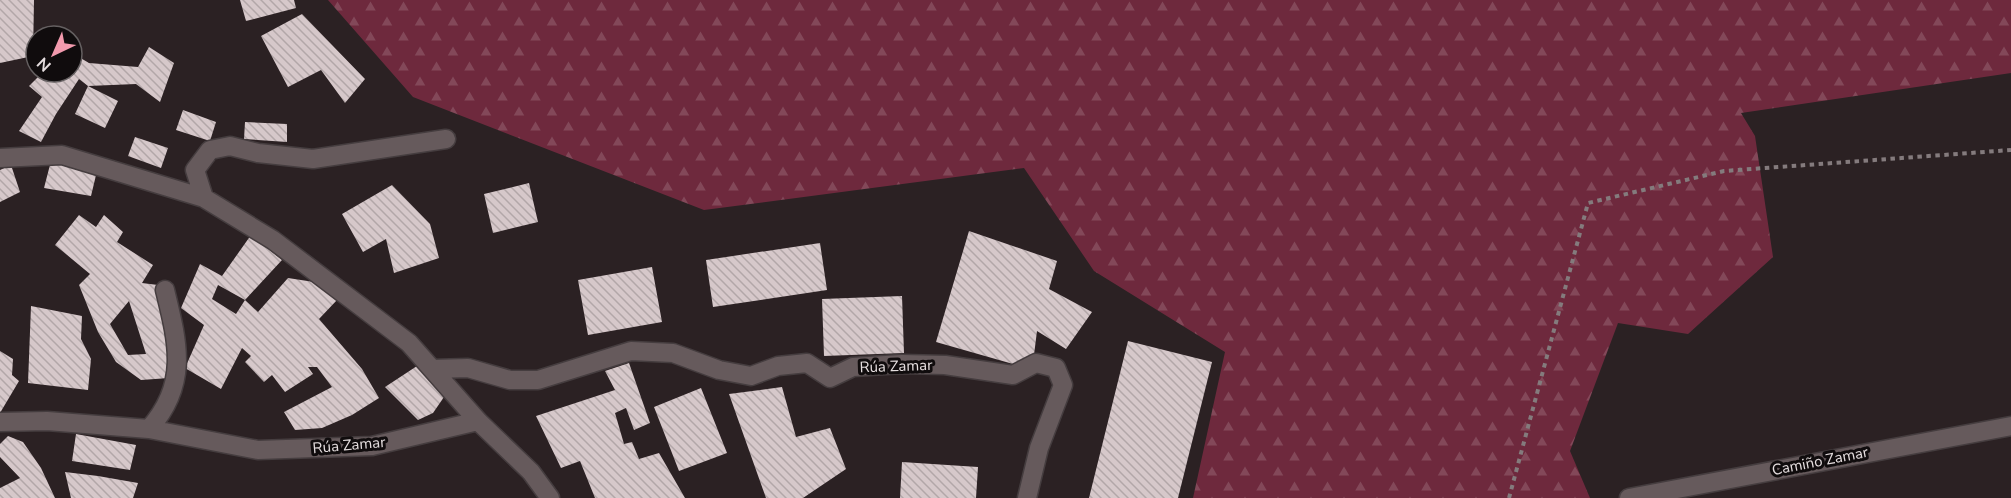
<svg xmlns="http://www.w3.org/2000/svg" width="2011" height="498" font-family="'Nunito Sans',sans-serif">
  <style>
    .forest { fill: url(#forest-firs) }
    .building { fill: url(#building-back-hatch); fill-rule: evenodd }
    .lines { fill: none; stroke-linecap: round; stroke-linejoin: round }
    .minor-casing { stroke: #453d3f; stroke-width: 21 }
    .path { stroke: #847b7d; stroke-width: 4; stroke-dasharray: 4.5 4.5; stroke-linecap: butt }
    .minor { stroke: #665a5c; stroke-width: 18 }
    .labels { text-anchor: middle; stroke-width: 6; stroke-linejoin: round; paint-order: stroke }
    .street-label { font-size: 15px; fill: #e5dedf; stroke: #100c0d }
  </style>
  <defs>
    <pattern id="forest-firs" width="22" height="20" patternUnits="userSpaceOnUse" patternTransform="scale(1.5)"><rect width="22" height="20" fill="#6e293d"/><path d="M5 1l3.5 6h-7zM16 11l3.5 6h-7z" fill="#834859"/></pattern>
    <pattern id="building-back-hatch" width="6" height="6" patternUnits="userSpaceOnUse" patternTransform="scale(1.5)"><rect width="6" height="6" fill="#d6c8ca"/><path d="M-1 5l2 2M0 0l6 6M5-1l2 2" fill="none" stroke="#b2a7a8"/></pattern>
  </defs>
  <rect width="100%" height="100%" fill="#2b2123"/>
  <path class="forest" d="M328,0h1683v73l-270,40 14,23 18,121 -85,77 -70,-11 -48,128 20,47h-397l32,-146 -131,-81 -70,-103 -320,42 -291,-113z"/>
  <path class="building" d="M0,0h34l-1,56 -33,7z
    M240,0h54l2,8 -50,13z
    M302,14l63,65 -20,24 -24,-33 -33,17 -27,-51z
    M149,47l25,16 -14,39 -24,-18 -48,2 -9,-7 -23,35 -15,28 -22,-11 23,-34 -13,-11 14,-14h29v-19l17,10 49,4z
    M88,86l30,15 -13,27 -30,-14z
    M183,110l33,12 -6,19 -34,-11z
    M245,122l42,2v18l-43,-3z
    M135,137l33,11 -7,20 -33,-12z
    M51,161l46,10 -6,25 -47,-8z
    M11,165l9,27 -20,10v-32z
    M529,183l9,39 -45,11 -9,-39z
    M392,185l38,39 9,34 -45,15 -8,-34 -23,13 -21,-38z
    M79,215l17,12 8,-12 19,17 -6,10 36,23 -11,18 16,2 12,62 -1,31 -28,2 -25,-18 -18,-30 -19,-47 11,-11 -35,-29zM129,301l17,53 -18,1 -18,-31z
    M969,231l88,30 -8,28 43,23 -26,37 -29,-18 -3,24 -21,9 -77,-22z
    M251,235l31,25 -37,40 13,12 30,-34 26,4 23,18 -18,19 43,50 17,29 -27,17 -30,13 -27,2 -11,-18 48,-25 -15,-20h-9l5,7 -28,18 -13,-17 -8,7 -19,-20 6,-6 -9,-8 -21,41 -36,-21 19,-43 -23,-17 19,-44 22,12zM218,285l27,15 -9,14 -24,-15z
    M820,243l7,47 -114,17 -7,-47z
    M652,267l10,55 -74,13 -10,-55z
    M902,296l2,57 -80,3 -2,-57z
    M31,306l51,10 -1,23 10,20 -3,31 -60,-7z
    M1128,341l84,21 -34,136h-89z
    M0,351l13,8 -1,16 7,6 -19,32z
    M629,363l21,60 -16,7 -8,-22 -11,5 9,31 8,-2 7,17 20,-6 26,45h-90l-15,-37 -19,7 -25,-52 79,-26 -10,-19z
    M417,366l27,31 -11,16 -15,7 -33,-33z
    M782,387l14,50 34,-9 16,41 -43,29h-37l-37,-104z
    M701,388l26,65 -48,18 -25,-64z
    M76,434l60,11 -6,25 -58,-9z
    M8,436l15,6 18,26 14,30h-55v-10l20,-10 -20,-21v-13z
    M902,462l76,5 -2,31h-76z
    M65,472l33,4 40,7 -5,15h-62z"/>
  <g class="lines">
    <defs>
      <path id="minor" d="M0,158l62,-3 142,43 69,42 136,103 69,78
        M204,198l-9,-28 15,-20 20,-4 28,7 55,6 133,-20
        M432,369l36,-1 42,12h28l93,-29 42,2 46,17 32,6 27,-10 29,-3 23,15 23,-11 49,-3 43,1 68,10 23,-12 20,5 7,17 -24,63 -12,50
        M0,422l47,-1 102,8 109,21 114,-4 106,-25 53,51 19,26
        M149,429c40,-45 29,-86 16,-139
        M1629,498l382,-72"/>
    </defs>
    <use href="#minor" class="minor-casing"/>
    <path class="path" d="M1509,498l79,-295 136,-32 287,-21"/>
    <use href="#minor" class="minor"/>
  </g>
  <g class="labels">
    <g class="street-label">
      <text transform="translate(896 366) rotate(-2)" y="5">Rúa Zamar</text>
      <text transform="translate(349 445) rotate(-5)" y="5">Rúa Zamar</text>
      <text transform="translate(1820 461) rotate(-11)" y="5">Camiño Zamar</text>
    </g>
  </g>
  <g transform="translate(54 54) rotate(224)"><circle r="28" fill="#100c0d" stroke="#656061" stroke-width="1.5"/>
  <path d="M0-4.5L10 22L0 15L-10 22Z" fill="#f29aad"/>
  <text y="-9" font-size="16" font-weight="bold" text-anchor="middle" fill="#e5dedf">N</text>
  </g>
</svg>
